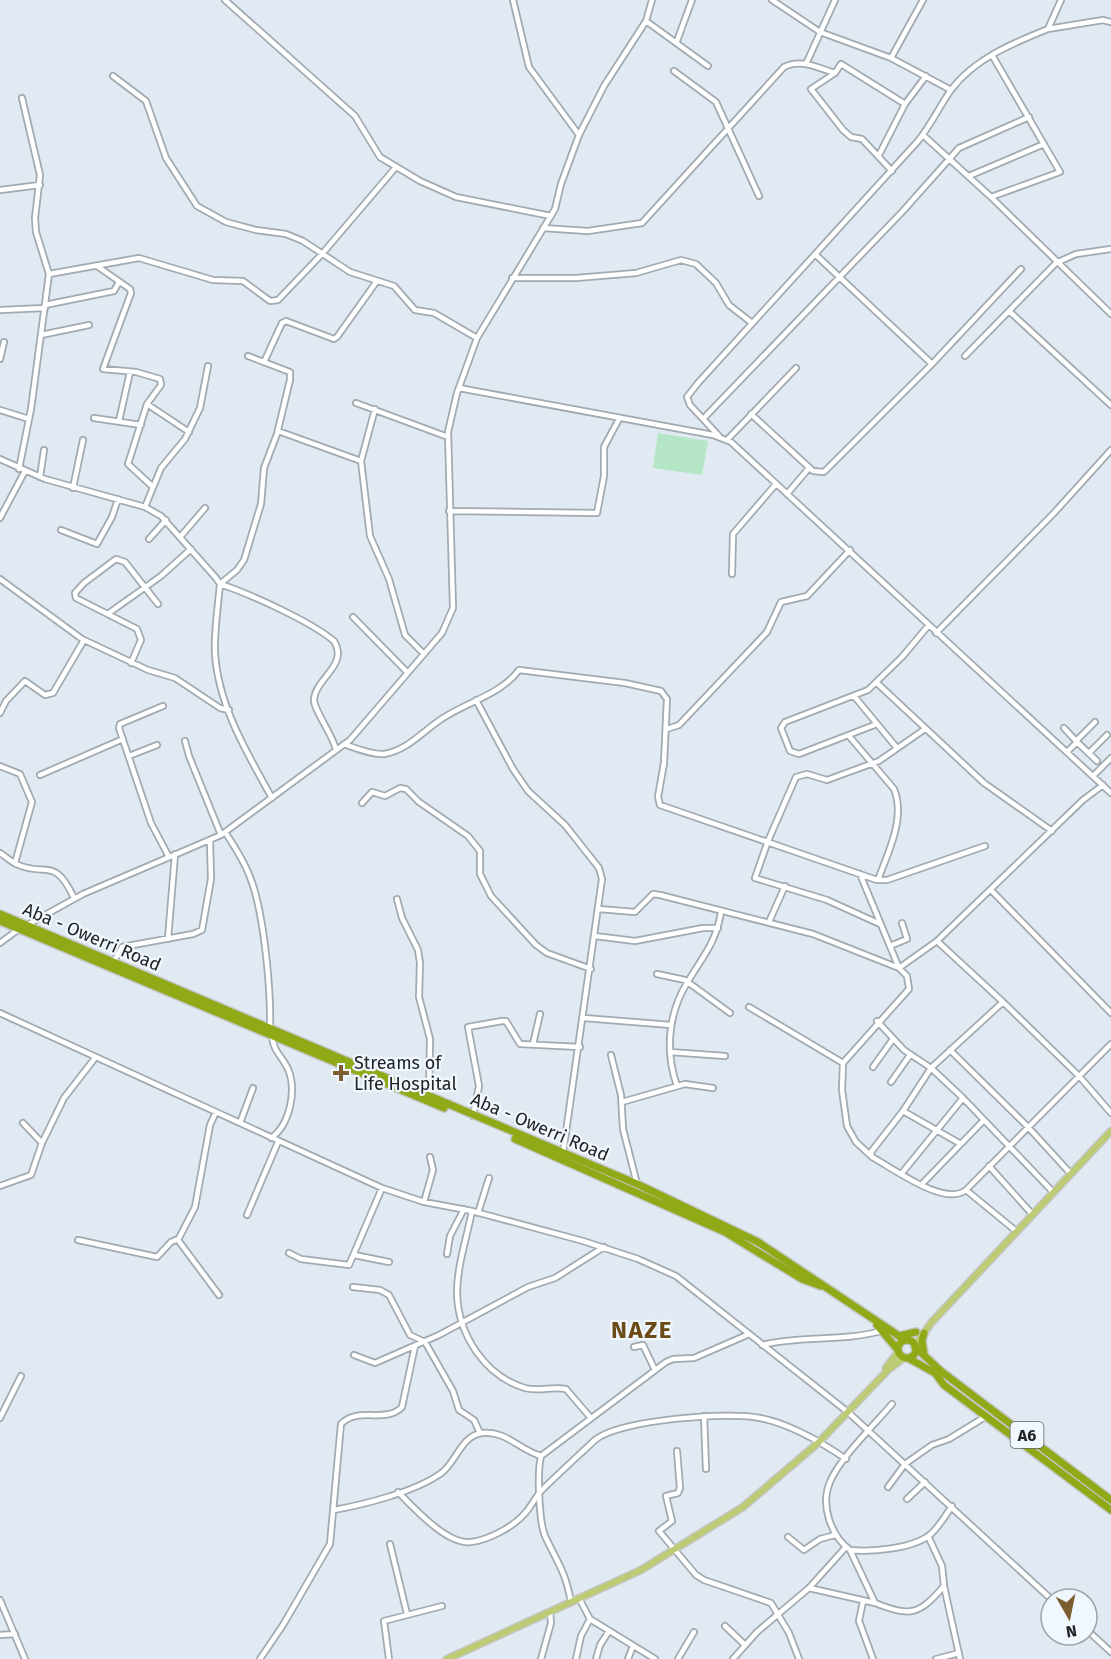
<svg xmlns="http://www.w3.org/2000/svg" width="1111" height="1659" font-family="'Fira Sans',sans-serif">
  <style>
    .grass { fill: #b5e6c5 }
    .lines { fill: none; stroke-linecap: round; stroke-linejoin: round }
    .minor-casing { stroke: #a1aab1; stroke-width: 8 }
    .major-casing { stroke: #c5c6c7; stroke-width: 9 }
    .highway-casing { stroke: #c5c6c7; stroke-width: 10 }
    .minor { stroke: #fff; stroke-width: 4.5 }
    .major { stroke: #bccb74; stroke-width: 6 }
    .highway { stroke: #8fa917; stroke-width: 7 }
    .poi-dot { fill: #7c5d32; stroke: #f0f7fd; stroke-width: 2 }
    .labels { text-anchor: middle; stroke-width: 4.5; stroke-linejoin: round; paint-order: stroke }
    .shield { fill: #f0f7fd; stroke: #5f6367; stroke-width: 1.5 }
    .shield-label { font-size: 16px; font-weight: bold; fill: #212427 }
    .street-label { font-size: 18px; fill: #212427; stroke: #f0f7fd }
    .poi-label { font-size: 18px; fill: #212427; stroke: #f0f7fd; text-anchor: start }
    .district-label { font-size: 24px; font-weight: bold; letter-spacing: 1.5px; fill: #6b4a16; stroke: #f0f7fd }
  </style>
  <rect width="100%" height="100%" fill="#e1eaf2"/>
  <path class="grass" d="M658,433l50,8 -6,34 -49,-7z"/>
  <g class="lines">
    <defs>
      <path id="minor" d="M225,0l130,116 25,41 40,24 36,16 95,19
        M513,0l16,67 50,68
        M772,0l48,32 71,26 60,32
        M646,21l62,45
        M1048,29l55,-9 8,2
        M677,41l15,-41
        M891,58l32,-58
        M806,64l29,-64
        M674,71l42,31 43,94
        M113,76l33,25 20,57 31,48 29,16 30,8 30,4 17,7 47,31 44,14 21,24 19,3 43,25
        M923,135l68,62 120,117
        M879,155l26,-51 21,-28
        M892,171l-30,-32 -11,-2 -8,-7 -32,-41 24,-16 6,-9 64,40
        M969,176l75,-32
        M0,190l40,-5
        M991,197l69,-25 -68,-117
        M543,228l45,3 54,-8 142,-156c17,-9 34,1 51,6
        M816,255l116,109
        M97,266l33,23 1,4 -28,76 33,3 24,7 1,6 -14,19
        M49,274l90,-16 74,22 30,1 27,20 8,-1 44,-46 74,-87
        M512,278h64l60,-5 45,-13 15,4 20,19 13,22 23,18
        M45,305l69,-14 5,-9
        M0,310l45,-2
        M1009,311l102,94
        M41,335l48,-10
        M965,356l91,-93 20,-9 35,-5
        M0,359l4,-17
        M264,362l18,-39 4,-2 48,18 3,-2 40,-56
        M459,388l254,47 18,7 380,351
        M356,403l92,34
        M375,409l-14,52 9,75 19,43 16,56 18,18
        M0,410l29,9
        M751,414l62,57 11,1 108,-108 89,-95
        M94,418l47,7
        M703,419l200,-208 56,-63 70,-31
        M119,421l11,-49
        M278,431l83,30
        M719,436l-29,-31 -3,-8 11,-14 220,-242c13,-16 21,-34 33,-51 23,-31 62,-47 97,-61l13,-29
        M727,440l69,-72
        M0,459l45,20 100,28 16,9 55,62 4,6c-2,22 -6,47 -5,69 3,52 32,100 57,145
        M19,469l12,-60 18,-135 -13,-42 -1,-14 5,-43 -18,-77
        M40,477l4,-27
        M153,487l-25,-23 19,-60 42,28
        M73,488l10,-48
        M787,494l22,-26
        M145,507l16,-39 24,-29 15,-31 8,-42
        M449,511l148,2 7,-37v-29l15,-28
        M0,518l25,-47
        M61,530l36,14 15,-27 6,-18
        M181,536l24,-28
        M149,539l17,-19
        M732,574l1,-40 43,-50
        M0,579l82,60 66,31 27,8 45,30 9,2
        M220,584l17,-14 7,-10 17,-56 3,-36 13,-34 13,-54v-8l-42,-16
        M220,584c30,10 90,37 114,57 15,24 -18,37 -20,58 -1,10 19,36 22,51
        M109,613l52,-37 30,-27
        M353,617l54,55
        M936,633l118,-120 57,-63
        M131,663l10,-23 -4,-11 -61,-31 -1,-5 9,-10 32,-24 9,3 33,42
        M877,683l107,100 68,48
        M854,696l43,52
        M476,700l37,69 15,22 37,34 34,43 3,11 -39,274
        M163,706l-43,18 -1,4 32,95 18,34
        M0,713l6,-12 19,-20 20,14 8,-2 31,-53
        M877,724l-78,30 -9,-3 -9,-23 4,-6 83,-32 34,-33 26,-31
        M1064,728l13,14
        M667,729l12,-4 88,-93 14,-30 26,-6 43,-46
        M849,736l45,53c12,29 -6,63 -16,91
        M185,741l4,15 32,79
        M1076,741l19,-19
        M344,744c11,4 28,11 40,10 26,-4 43,-28 64,-39 23,-14 54,-22 71,-45l106,13 36,8 6,8 -3,64 -6,34 2,8 217,75h10l98,-34
        M1067,752l10,-10 20,19
        M1089,753l18,-18
        M129,756l28,-11
        M0,766l20,8 12,28 -17,61
        M40,775l83,-36
        M1093,776l18,-18
        M362,803l10,-11 13,4 15,-8 6,1 13,13 49,34 12,15v23l11,22 45,49 11,8 44,16
        M225,832c10,15 19,29 25,45 14,35 21,113 20,151
        M0,853c5,3 10,8 16,11 30,14 38,-9 58,34
        M860,874l39,94 38,-27 146,-141 20,-15
        M991,890l120,123
        M397,899l5,19 16,32 2,13 -1,34 11,42 -1,57
        M599,909l36,3 18,-18 7,1 153,39 86,34 8,8 2,13 -66,74 -1,27 5,36 9,16 14,13
        M769,922l16,-36
        M880,924l-53,-24 -72,-22 13,-37 28,-64 11,-3 20,6 52,-19 46,-32
        M27,925l56,-31 138,-59 129,-95 92,-107 11,-25 -5,-176 9,-39 20,-55 78,-129 6,-25 18,-49 25,-49 42,-65 6,-21
        M595,936l40,5 68,-13h15
        M168,939l7,-85
        M937,941l66,61
        M0,943l19,-14
        M890,946l17,-7 -5,-16
        M114,961l8,-14 71,-13 9,-4 9,-51 -1,-38
        M657,974l28,6 45,33
        M749,1007l94,56
        M0,1013l382,175 42,14 48,9 111,30 55,18 38,17 173,137 202,186
        M584,1018l87,7
        M877,1021l27,29 27,18 32,30 90,94
        M533,1044l7,-30
        M950,1050l78,77 42,46
        M670,1052l55,4
        M611,1055l10,40 2,34 14,55
        M873,1067l20,-28
        M891,1082l19,-27
        M677,1086c-12,-34 -9,-72 10,-103 16,-27 29,-40 34,-71
        M622,1102l63,-18 28,4
        M903,1111l56,32
        M216,1112l-6,13 -15,82 -17,33 41,55
        M473,1116l6,-30 -11,-59 34,-6h4l14,23 60,3
        M240,1123l13,-35
        M271,1138c19,-13 26,-48 17,-69 -6,-13 -15,-18 -16,-33
        M42,1143l22,-45 31,-40
        M989,1166l43,48
        M902,1173l61,-75
        M922,1184l62,-64
        M0,1186l31,-11 11,-32 -19,-20
        M966,1190c-21,17 -72,-21 -94,-33l-1,-5 32,-41 28,-43 72,-66 76,74 32,37
        M424,1202l9,-32 -3,-13
        M472,1211c-5,26 -15,55 -15,82 1,42 28,83 68,95 14,4 27,-2 41,1l24,28
        M478,1213l11,-35
        M247,1215l31,-73
        M1016,1231l-50,-41 145,-146
        M78,1240l79,17 14,-15 7,-3
        M289,1253l12,6 48,6 33,-77
        M447,1254l3,-18 14,-27
        M354,1255l35,7
        M353,1287l27,3 9,5 21,40 15,7 28,49 6,19 15,10 6,13
        M762,1345c39,-10 80,-3 119,-14
        M634,1347l9,-2 12,25
        M354,1355l21,8 64,-28 89,-48 27,-9 49,-31
        M892,1404c-17,20 -53,55 -62,78 -10,23 1,54 20,68 22,2 65,-1 82,-17 8,-8 14,-18 20,-27
        M704,1416l2,53
        M0,1418l21,-42
        M677,1451l3,37 -2,5 -12,3 6,25 -13,10 37,44 8,5 67,23 18,30 10,26
        M888,1487l17,-23 14,-10 13,-9 17,-6 36,-22
        M398,1492c16,16 49,53 73,50 18,-2 44,-16 55,-30 6,-7 10,-16 16,-22 17,-17 36,-34 53,-50 23,-20 135,-29 165,-22 31,6 61,24 86,41
        M907,1499l18,-17
        M334,1510c32,-6 80,-18 106,-36 16,-10 20,-38 42,-41 23,-3 38,17 59,23
        M788,1537l16,13 16,-11 15,-4
        M390,1544l17,70
        M850,1550l25,53c36,14 44,12 69,-17l-2,-20 -14,-30
        M944,1586l16,73
        M809,1588l66,15
        M579,1598l11,21 65,40
        M0,1600l25,59
        M863,1601l-4,20 14,38
        M571,1602c-6,-32 -13,-38 -26,-66 -6,-14 -8,-64 -4,-80l125,-94 7,-3 21,-1 53,-23
        M725,1626l19,18
        M1087,1630l24,22
        M0,1635l15,-1
        M260,1659l23,-34 47,-81 11,-120c17,-18 45,0 61,-17l13,-61
        M389,1659l-5,-38 58,-15
        M541,1659l10,-36 -1,-11
        M576,1659l5,-23 9,-17
        M596,1659l4,-14 9,-14
        M628,1659l5,-13
        M678,1659l16,-27
        M733,1659l24,-27 52,-44 37,-41
        M936,1659l23,-6"/>
      <path id="major" d="M915,1346l16,-23 180,-192
        M886,1368l12,-16
        M447,1659l194,-89 102,-63 75,-64 71,-74 16,-12"/>
      <path id="highway" d="M0,914l637,270 121,58 147,98
        M0,921l444,187
        M515,1139l210,93 77,47 19,7
        M877,1325l21,25
        M924,1333l-2,8 2,13
        M899,1336l17,-4
        M898 1349a9 9 0 1 1 18 0a9 9 0 1 1-18 0Z
        M915,1347l27,25 169,128
        M908,1358l27,15 9,12 167,125"/>
    </defs>
    <use href="#minor" class="minor-casing"/>
    <use href="#major" class="major-casing"/>
    <use href="#highway" class="highway-casing"/>
    <use href="#minor" class="minor"/>
    <use href="#major" class="major"/>
    <use href="#highway" class="highway"/>
  </g>
  <path class="poi-dot" d="M338 1064h6v6h6v6h-6v6h-6v-6h-6v-6h6z"/>
  <g class="labels">
    <rect class="shield" x="1010.5" y="1422" width="33" height="26" rx="4.5"/>
    <g class="shield-label">
      <text x="1027" y="1441">A6</text>
    </g>
    <g class="street-label">
      <text transform="translate(92 937) rotate(23)" y="6">Aba - Owerri Road</text>
      <text transform="translate(540 1127) rotate(23)" y="6">Aba - Owerri Road</text>
    </g>
    <g class="poi-label">
      <text x="354" y="1069">Streams of<tspan x="354" dy="21">Life Hospital</tspan></text>
    </g>
    <g class="district-label">
      <text x="642" y="1338">NAZE</text>
    </g>
  </g>
  <g transform="translate(1069 1617) rotate(171)"><circle r="28" fill="#f0f7fd" stroke="#9da3a7" stroke-width="1.5"/>
  <path d="M0-4.5L10 22L0 15L-10 22Z" fill="#7c5d32"/>
  <text y="-9" font-size="16" font-weight="bold" text-anchor="middle" fill="#212427">N</text>
  </g>
</svg>
